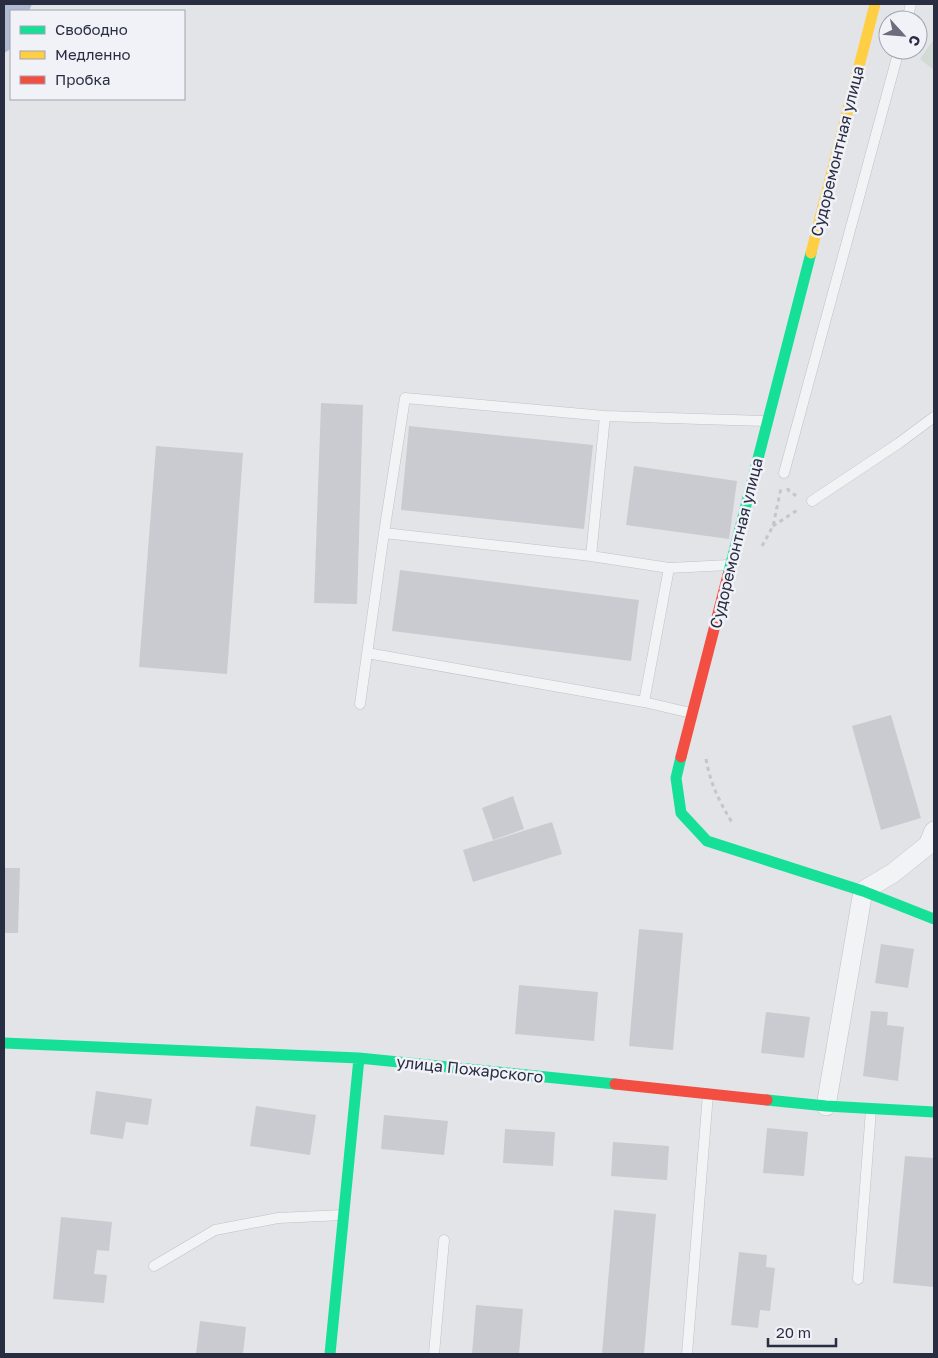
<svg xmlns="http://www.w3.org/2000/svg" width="938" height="1358" font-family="'Golos Text',sans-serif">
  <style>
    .green { fill: #d1dbd3 }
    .water { fill: #b1bad3 }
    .building { fill: #cacbd0 }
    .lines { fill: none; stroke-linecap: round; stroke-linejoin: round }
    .lane-casing { stroke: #c0c1c6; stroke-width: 11 }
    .street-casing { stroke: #c0c1c6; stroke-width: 20 }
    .path { stroke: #c5c5cb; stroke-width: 3; stroke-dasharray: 4 4; stroke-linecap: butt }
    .lane { stroke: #f2f3f5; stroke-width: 10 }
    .street { stroke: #f2f3f5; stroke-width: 19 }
    .fast { stroke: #16e098; stroke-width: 11 }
    .slow { stroke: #ffcf43; stroke-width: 11 }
    .jam { stroke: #f24e42; stroke-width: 11 }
    .labels { text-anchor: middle; stroke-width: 5; stroke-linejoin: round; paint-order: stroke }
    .street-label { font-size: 16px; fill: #292d42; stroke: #f1f2f7 }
  </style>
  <rect width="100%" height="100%" fill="#e3e4e8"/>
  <path class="green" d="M934,39v31l-14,-11z"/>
  <path class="water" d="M4,4h28l-3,7h-18v38l-7,4z"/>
  <path class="building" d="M321,403l42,2 -6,199 -43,-1z
    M409,426l184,19 -9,84 -183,-19z
    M156,446l87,7 -16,221 -88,-7z
    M634,466l103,15 -8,58 -103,-14z
    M400,570l239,30 -8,61 -239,-30z
    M891,715l30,103 -40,12 -29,-104z
    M513,796l11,33 -31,11 -11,-32z
    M552,822l10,32 -89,28 -10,-32z
    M4,868h16l-2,65h-14z
    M639,929l44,4 -10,117 -44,-4z
    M881,944l33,5 -6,39 -33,-5z
    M519,985l79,7 -4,49 -79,-7z
    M871,1011l17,1 -1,13 17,2 -6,54 -35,-5z
    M766,1012l44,5 -6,41 -43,-5z
    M96,1091l56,8 -4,26 -22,-3 -3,17 -33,-5z
    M256,1106l60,9 -6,40 -60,-9z
    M384,1115l64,6 -4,34 -63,-6z
    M767,1128l41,4 -4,44 -41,-3z
    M505,1129l50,3 -2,34 -50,-3z
    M613,1142l56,4 -2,34 -56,-4z
    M905,1156l29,2v129l-41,-4z
    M614,1210l42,4 -12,140h-42z
    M61,1217l51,5 -3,29 -12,-1 -3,24 13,1 -3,28 -51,-4z
    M739,1252l28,3 -1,12 9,1 -5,43 -10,-1 -2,18 -27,-3z
    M476,1305l47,4 -4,45h-47z
    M200,1321l46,6 -3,27h-47z"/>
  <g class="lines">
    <defs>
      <path id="lane" d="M907,20l4,-16
        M784,473l115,-423
        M812,501l87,-58 35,-26
        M384,533l207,23 78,12 60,-3
        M591,556l14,-140
        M367,653l277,49 47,11
        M644,702l25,-134
        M360,704l24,-171 21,-135 200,18 162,5
        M154,1266l61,-36 63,-12 65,-3
        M858,1279l13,-169
        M434,1354l10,-114
        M687,1354l21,-260"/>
      <path id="street" d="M826,1106l37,-215 30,-18 35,-28 6,-14"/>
    </defs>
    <use href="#lane" class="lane-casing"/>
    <use href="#street" class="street-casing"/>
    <path class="path" d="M788,488v2l10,7
      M773,526l26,-17
      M762,546l11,-20 8,-38
      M706,759c5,27 13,42 27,65"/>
    <use href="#lane" class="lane"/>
    <use href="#street" class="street"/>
    <path class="fast" d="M728,575l83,-322
      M681,757l-5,21 5,35 26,28 156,50 71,28
      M4,1043l355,15 256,26
      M767,1100l59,6 108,6
      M330,1354l29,-296"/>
    <path class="slow" d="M811,253l64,-249"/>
    <path class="jam" d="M681,757l47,-182
      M615,1084l152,16"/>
  </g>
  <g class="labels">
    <g class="street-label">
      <text transform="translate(837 151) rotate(-76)" y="6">Судоремонтная улица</text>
      <text transform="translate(736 543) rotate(-76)" y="6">Судоремонтная улица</text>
      <text transform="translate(470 1069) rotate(6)" y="6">улица Пожарского</text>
    </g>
  </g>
  <rect width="938" height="1358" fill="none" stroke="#292d42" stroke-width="10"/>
  <rect x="10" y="10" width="175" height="90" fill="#f1f2f7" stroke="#a1a3af"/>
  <rect x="20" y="26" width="25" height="8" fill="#16e098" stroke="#a1a3af"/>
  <text x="55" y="35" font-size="15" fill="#292d42">Свободно</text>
  <rect x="20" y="51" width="25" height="8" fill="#ffcf43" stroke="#a1a3af"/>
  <text x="55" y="60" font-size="15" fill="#292d42">Медленно</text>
  <rect x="20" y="76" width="25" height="8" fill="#f24e42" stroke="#a1a3af"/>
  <text x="55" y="85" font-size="15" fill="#292d42">Пробка</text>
  <g transform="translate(903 35) rotate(116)"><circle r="24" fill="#f1f2f7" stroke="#a1a3af"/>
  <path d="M0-4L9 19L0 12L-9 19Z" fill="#6a6d7c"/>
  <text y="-8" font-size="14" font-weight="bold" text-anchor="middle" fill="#292d42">С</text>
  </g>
  <path d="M768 1338v8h68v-8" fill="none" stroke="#292d42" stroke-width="2.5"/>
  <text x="776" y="1338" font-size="15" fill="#292d42" stroke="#f1f2f7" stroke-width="4" paint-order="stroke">20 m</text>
</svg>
